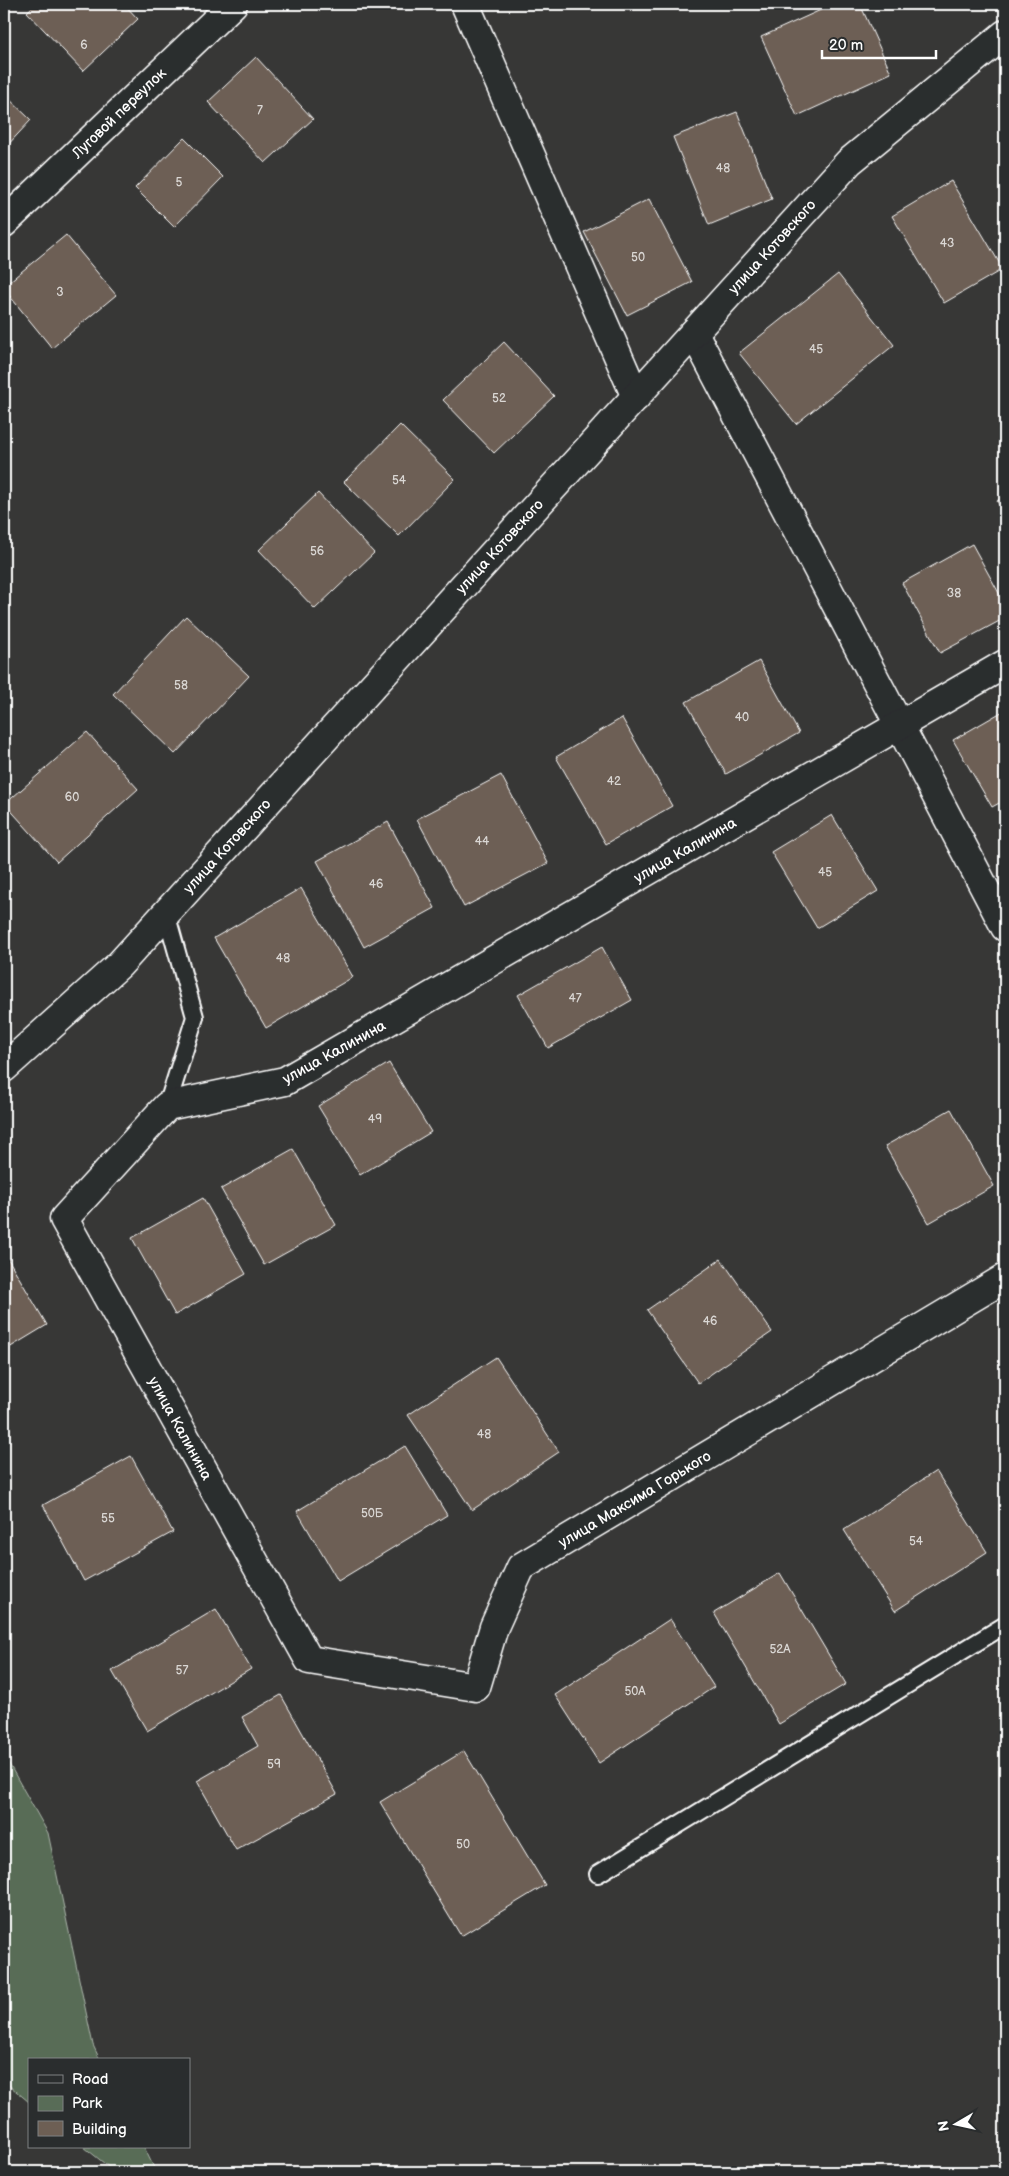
<svg xmlns="http://www.w3.org/2000/svg" width="1009" height="2176" font-family="'Balsamiq Sans',sans-serif">
  <style>
    .green { fill: #586c57; stroke: #acb6ab }
    .building { fill: #6d5f54; stroke: #fff }
    .lines { fill: none; stroke-linecap: round; stroke-linejoin: round }
    .service-casing { stroke: #fff; stroke-width: 20 }
    .minor-casing { stroke: #fff; stroke-width: 31 }
    .tertiary-casing { stroke: #fff; stroke-width: 31 }
    .service { stroke: #2a2d2e; stroke-width: 16 }
    .minor { stroke: #2a2d2e; stroke-width: 28 }
    .tertiary { stroke: #2a2d2e; stroke-width: 28 }
    .labels { text-anchor: middle; stroke-width: 4; stroke-linejoin: round; paint-order: stroke }
    .number-label { font-size: 12px; fill: #dad7d4 }
    .street-label { font-size: 15px; fill: #fff; stroke: #2a2d2e }
  </style>
  <rect width="100%" height="100%" fill="#373736"/>
  <filter id="ink" filterUnits="userSpaceOnUse"><feTurbulence type="fractalNoise" baseFrequency=".02" numOctaves="2"/><feDisplacementMap in="SourceGraphic" scale="10" xChannelSelector="R" yChannelSelector="G"/><feConvolveMatrix kernelMatrix="1 2 1 2 8 2 1 2 1" color-interpolation-filters="sRGB"/></filter>
  <g filter="url(#ink)">
    <path class="green" d="M4,1755l44,78 45,212 7,15h-71v42l-25,-21z
      M84,2147h60l12,25h-41z"/>
    <path class="building" d="M35,4h89l14,15 -55,52 -56,-59z
      M834,4h26l31,69 -94,43 -36,-79z
      M256,57l57,62 -48,44 -57,-61z
      M4,94l27,26 -27,29z
      M737,112l35,87 -63,26 -36,-88z
      M184,138l39,39 -49,50 -39,-39z
      M951,181l52,88 -59,34 -52,-87z
      M649,199l43,83 -65,33 -43,-83z
      M66,235l50,60 -64,53 -48,-59v-3z
      M838,274l56,71 -98,79 -57,-71z
      M504,342l50,54 -60,57 -51,-53z
      M400,425l55,54 -56,57 -55,-54z
      M318,493l56,60 -59,56 -56,-59z
      M1005,496v18l-8,-13z
      M972,544l33,60v14l-65,35 -38,-70z
      M186,616l63,60 -74,78 -62,-60z
      M759,661l40,72 -73,41 -40,-72z
      M1005,710v90l-13,7 -39,-67z
      M622,718l50,88 -66,38 -50,-87z
      M87,732l51,57 -81,73 -52,-58z
      M501,775l47,88 -84,44 -47,-88z
      M832,815l46,76 -61,37 -46,-76z
      M388,822l47,86 -71,39 -47,-86z
      M301,888l52,89 -87,51 -52,-90z
      M602,947l30,53 -84,48 -30,-53z
      M389,1063l42,69 -71,43 -42,-69z
      M951,1109l43,77 -65,37 -44,-77z
      M293,1149l43,76 -72,40 -43,-76z
      M203,1198l43,76 -71,41 -43,-77z
      M4,1252l43,73 -43,26z
      M721,1259l51,73 -74,51 -51,-73z
      M496,1357l63,95 -87,58 -64,-95z
      M405,1446l42,69 -109,66 -41,-70z
      M131,1456l42,76 -89,49 -41,-76z
      M936,1471l51,81 -92,59 -51,-81z
      M780,1573l66,111 -67,40 -65,-111z
      M216,1609l35,60 -104,62 -35,-60z
      M670,1619l44,68 -115,76 -44,-68z
      M281,1695l56,99 -101,56 -39,-69 61,-35 -16,-29z
      M464,1751l81,134 -84,51 -81,-134z"/>
    <g class="lines">
      <defs>
        <path id="service" d="M166,913l29,104 -28,89
          M598,1874l407,-249"/>
        <g id="minor">
          <path d="M465,4l171,393"/>
          <path id="s1" d="M4,223l229,-219"/>
          <path d="M694,333l311,594"/>
          <path id="s2" d="M1005,664l-720,417 -118,25 -103,113 245,441 167,27 18,-60 27,-60 484,-289"/>
        </g>
        <g id="tertiary">
          <path id="s3" d="M4,1068l115,-103 730,-803 156,-128"/>
        </g>
      </defs>
      <use href="#service" class="service-casing"/>
      <use href="#minor" class="minor-casing"/>
      <use href="#tertiary" class="tertiary-casing"/>
      <use href="#service" class="service"/>
      <use href="#minor" class="minor"/>
      <use href="#tertiary" class="tertiary"/>
    </g>
  </g>
  <g class="labels">
    <g class="number-label">
      <text x="84" y="49">6</text>
      <text x="260" y="114">7</text>
      <text x="723" y="172">48</text>
      <text x="179" y="186">5</text>
      <text x="947" y="247">43</text>
      <text x="638" y="261">50</text>
      <text x="60" y="296">3</text>
      <text x="816" y="353">45</text>
      <text x="499" y="402">52</text>
      <text x="399" y="484">54</text>
      <text x="317" y="555">56</text>
      <text x="954" y="597">38</text>
      <text x="181" y="689">58</text>
      <text x="742" y="721">40</text>
      <text x="614" y="785">42</text>
      <text x="72" y="801">60</text>
      <text x="482" y="845">44</text>
      <text x="825" y="876">45</text>
      <text x="376" y="888">46</text>
      <text x="283" y="962">48</text>
      <text x="575" y="1002">47</text>
      <text x="375" y="1123">49</text>
      <text x="710" y="1325">46</text>
      <text x="484" y="1438">48</text>
      <text x="372" y="1517">50Б</text>
      <text x="108" y="1522">55</text>
      <text x="916" y="1545">54</text>
      <text x="780" y="1653">52А</text>
      <text x="182" y="1674">57</text>
      <text x="635" y="1695">50А</text>
      <text x="274" y="1768">59</text>
      <text x="463" y="1848">50</text>
    </g>
    <g class="street-label">
      <text dy="5" stroke="none"><textPath href="#s1" startOffset="159">Луговой переулок</textPath></text>
      <text dy="5" stroke="none"><textPath href="#s3" startOffset="1125">улица Котовского</textPath></text>
      <text dy="5" stroke="none"><textPath href="#s3" startOffset="720">улица Котовского</textPath></text>
      <text dy="5" stroke="none"><textPath href="#s3" startOffset="315">улица Котовского</textPath></text>
      <text transform="translate(685 850) rotate(-30)" y="5">улица Калинина</text>
      <text transform="translate(334 1052) rotate(-29)" y="5">улица Калинина</text>
      <text dy="5" stroke="none"><textPath href="#s2" startOffset="1345">улица Калинина</textPath></text>
      <text dy="5" stroke="none"><textPath href="#s2" startOffset="2040">улица Максима Горького</textPath></text>
    </g>
  </g>
  <rect width="1009" height="2176" fill="none" stroke="#2a2d2e" stroke-width="20"/>
  <rect x="10" y="10" width="989" height="2156" fill="none" stroke="#fff" stroke-width="2" filter="url(#ink)"/>
  <rect x="28" y="2058" width="162" height="90" fill="#2a2d2e" stroke="#7f8182"/>
  <rect x="38" y="2075" width="25" height="8" fill="#2a2d2e" stroke="#7f8182"/>
  <text x="72" y="2084" font-size="15" fill="#ffffff">Road</text>
  <rect x="38" y="2096" width="25" height="15" fill="#586c57" stroke="#7f8182"/>
  <text x="72" y="2108" font-size="15" fill="#ffffff">Park</text>
  <rect x="38" y="2121" width="25" height="15" fill="#6d5f54" stroke="#7f8182"/>
  <text x="72" y="2134" font-size="15" fill="#ffffff">Building</text>
  <g transform="translate(956 2124) rotate(261)" stroke="#2a2d2e" stroke-width="4" paint-order="stroke">
  <path d="M0-4L9 19L0 12L-9 19Z" fill="#ffffff"/>
  <text y="-8" font-size="14" font-weight="bold" text-anchor="middle" fill="#ffffff">N</text>
  </g>
  <path d="M822 50v8h114v-8" fill="none" stroke="#ffffff" stroke-width="2.5"/>
  <text x="829" y="50" font-size="15" fill="#ffffff" stroke="#2a2d2e" stroke-width="4" paint-order="stroke">20 m</text>
</svg>
